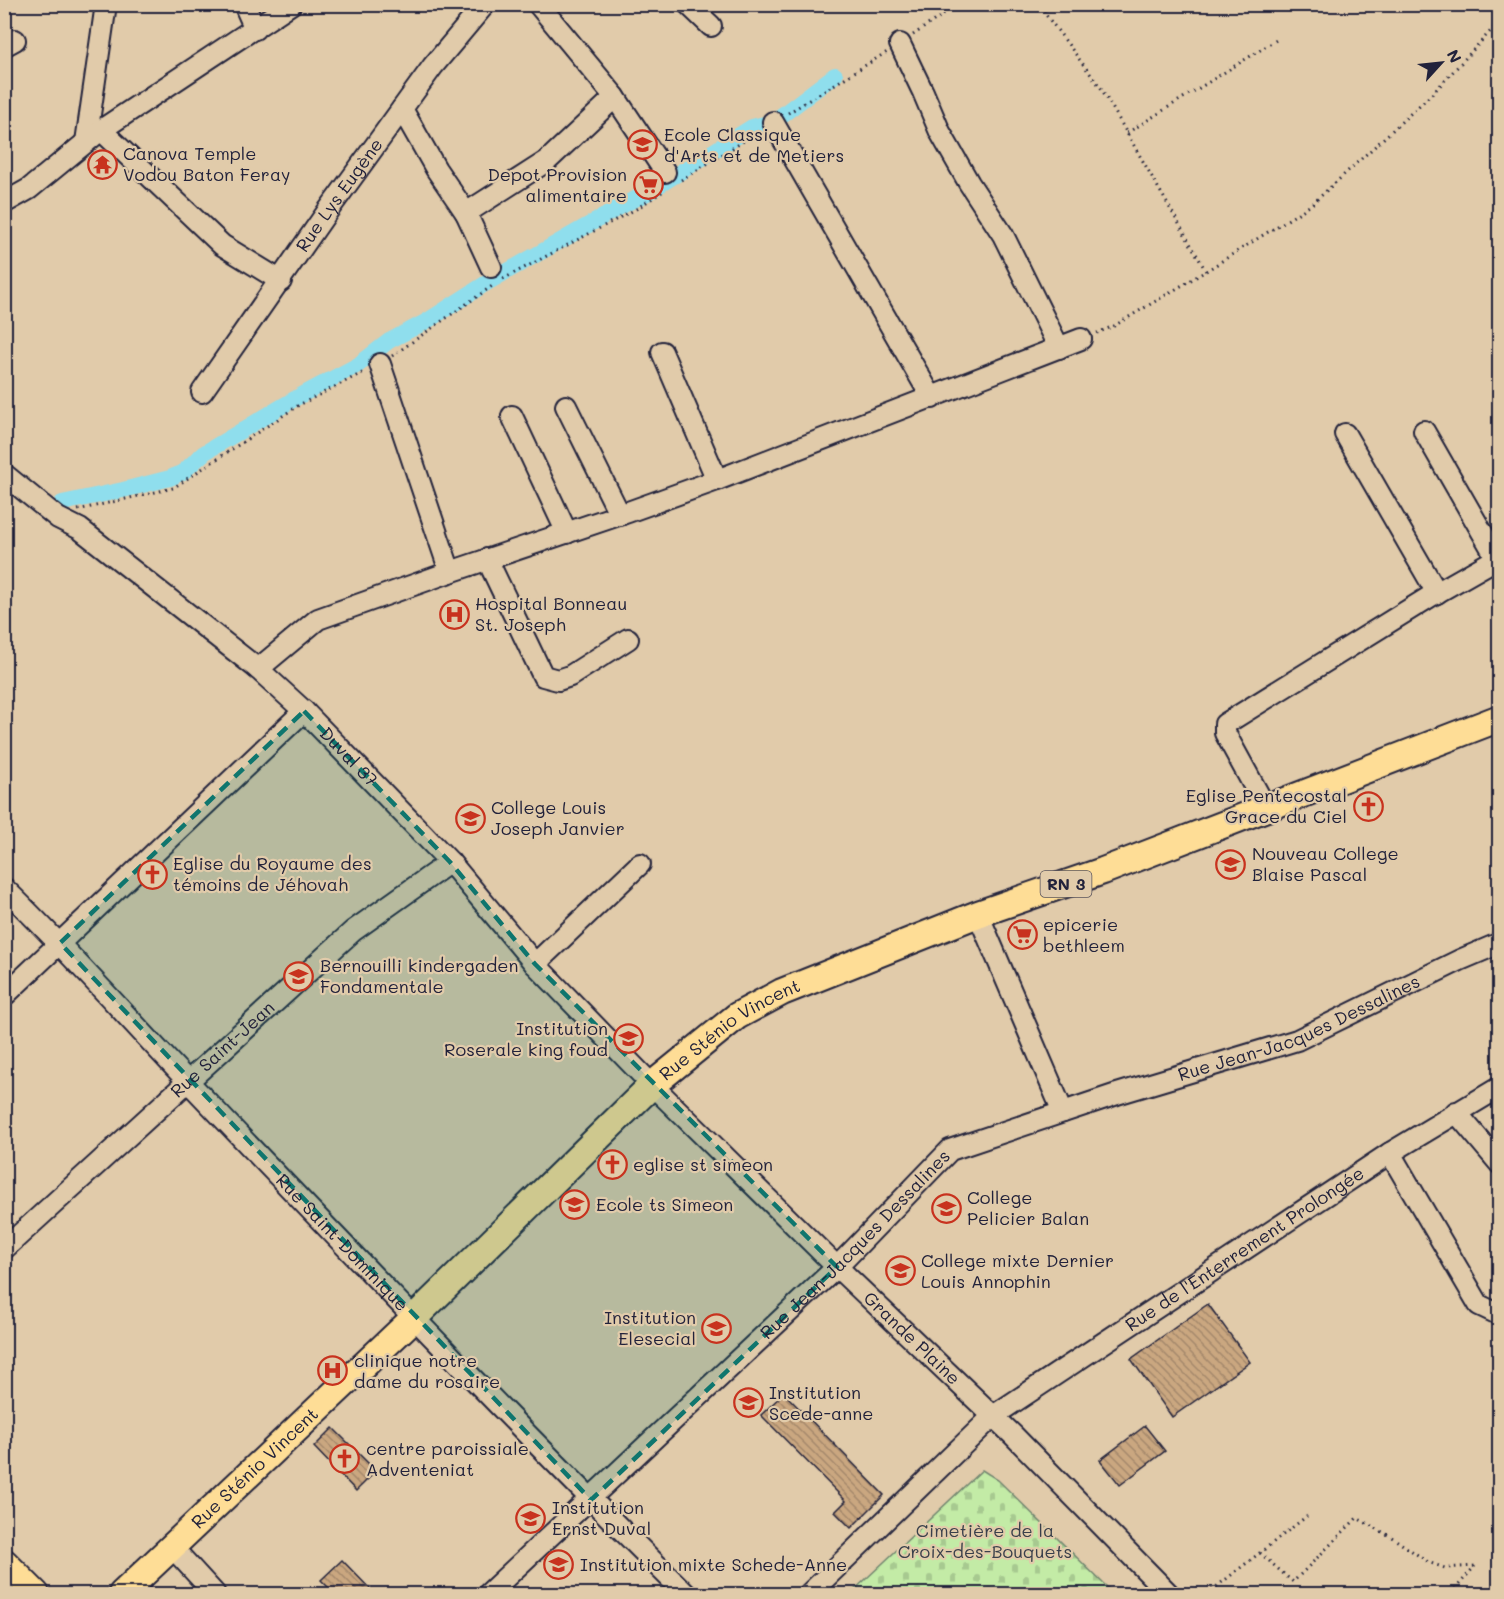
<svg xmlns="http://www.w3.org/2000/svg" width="1504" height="1599" font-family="Mali,sans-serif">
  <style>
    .cemetery { fill: url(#cemetery-stones); stroke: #728670; stroke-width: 1.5 }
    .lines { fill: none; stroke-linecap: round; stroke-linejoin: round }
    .canal { stroke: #8fdeed; stroke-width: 16 }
    .building { fill: url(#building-back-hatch); stroke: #22223b; stroke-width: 1.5 }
    .minor-casing { stroke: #22223b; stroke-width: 24 }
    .major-casing { stroke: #22223b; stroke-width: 30 }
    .path { stroke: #22223b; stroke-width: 3; stroke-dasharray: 1.5 4.5; stroke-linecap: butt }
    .minor { stroke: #e1cbaa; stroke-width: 20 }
    .major { stroke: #fedd96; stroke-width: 26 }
    .marked { fill: #0f766e; fill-opacity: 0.2; stroke: #0f766e; stroke-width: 4.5; stroke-dasharray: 12 8; stroke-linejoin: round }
    .labels { text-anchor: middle; stroke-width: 4.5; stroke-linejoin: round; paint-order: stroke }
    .shield { fill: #e1cbaa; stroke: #5b555c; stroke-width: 1.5 }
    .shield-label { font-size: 16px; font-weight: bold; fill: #22223b }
    .poi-label { font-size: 18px; fill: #22223b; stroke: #e1cbaa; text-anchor: start }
    .street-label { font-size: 18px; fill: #22223b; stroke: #e1cbaa }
    .park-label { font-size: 18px; fill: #3a404b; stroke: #e1cbaa }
  </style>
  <defs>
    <pattern id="cemetery-stones" width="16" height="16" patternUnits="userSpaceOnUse" patternTransform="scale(1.5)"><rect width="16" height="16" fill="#c3eba6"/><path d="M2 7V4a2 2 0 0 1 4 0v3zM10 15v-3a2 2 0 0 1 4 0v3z" fill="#a7c990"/></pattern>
    <pattern id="building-back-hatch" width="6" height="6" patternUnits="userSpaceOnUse" patternTransform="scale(1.5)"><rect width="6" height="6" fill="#caa780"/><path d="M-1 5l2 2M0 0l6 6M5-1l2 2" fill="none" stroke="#a4886a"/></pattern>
  </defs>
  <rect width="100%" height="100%" fill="#e1cbaa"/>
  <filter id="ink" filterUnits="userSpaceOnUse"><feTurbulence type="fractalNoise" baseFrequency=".0167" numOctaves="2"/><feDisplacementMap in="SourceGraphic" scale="12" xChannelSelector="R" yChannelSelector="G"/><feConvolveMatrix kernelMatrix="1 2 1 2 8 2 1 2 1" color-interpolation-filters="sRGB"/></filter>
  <g filter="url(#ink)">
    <path class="cemetery" d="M982,1470l16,10 116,114h-264z"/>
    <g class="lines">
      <path class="canal" d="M62,503l61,-13 47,-12 13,-6 21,-19 92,-55 62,-33 31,-24 38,-20 58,-37 142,-81 20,-10 105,-66 21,-5 62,-47"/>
    </g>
    <path class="building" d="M1208,1304l42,58 -78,55 -41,-58z
      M784,1393l100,102 -33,33 -16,-16 11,-11 -85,-86z
      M1145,1426l20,25 -45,34 -20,-25z
      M333,1428l43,43 -20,20 -42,-44z
      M342,1560l33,34h-40l-14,-14z"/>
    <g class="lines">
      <defs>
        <g id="minor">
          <path d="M244,4l11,25"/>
          <path d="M538,4l77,93 50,75"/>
          <path d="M688,4l23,22"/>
          <path d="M900,44l23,48 17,40 29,51 34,52 56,113"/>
          <path d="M4,46l11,-6"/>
          <path d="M402,109l34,60 30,44 25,54"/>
          <path d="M773,122l159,276"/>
          <path d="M101,130l121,115 59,36"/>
          <path d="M86,142l20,-138"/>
          <path d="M4,203l25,-14 72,-59 190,-126"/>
          <path d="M466,213l81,-52 68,-64"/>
          <path d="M662,352l55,128"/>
          <path d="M380,364l70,208"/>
          <path id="s1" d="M202,392l125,-180 106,-146 52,-62"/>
          <path d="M566,406l54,109"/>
          <path d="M512,416l55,117"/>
          <path d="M1345,434l92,159"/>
          <path id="s2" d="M4,474l54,44 22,11 178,140 46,42 146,151 85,102 117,121 185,182 176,168 156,159"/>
          <path d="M487,559l56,117 15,4 12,-4 58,-37"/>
          <path d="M258,669l60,-50 132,-47 178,-60 89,-32 364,-141"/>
          <path d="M1266,808l-41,-75v-9l206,-128 58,-33 5,-6v-4l-70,-122"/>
          <path id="s3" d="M4,888c68,66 129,136 194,204 161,169 322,338 488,502"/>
          <path d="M978,914l85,198"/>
          <path d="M535,964l105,-100"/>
          <path d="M4,996l300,-285"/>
          <path d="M1456,1112l44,52"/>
          <path d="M1390,1153l89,152 21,10"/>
          <path id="s4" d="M4,1249l349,-318 97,-69"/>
          <path d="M172,1547l43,47"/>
          <path id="s5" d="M488,1594l349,-327 113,-117 167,-56 180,-54 163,-80 40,-17"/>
          <path id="s6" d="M809,1594l184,-178 397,-263 110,-66"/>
        </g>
        <g id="major">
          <path d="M4,1562l32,32"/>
          <path id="s7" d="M122,1594l292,-276 238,-233 85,-69 45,-24 196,-78 125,-43 397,-153"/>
        </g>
      </defs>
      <use href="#minor" class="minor-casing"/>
      <use href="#major" class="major-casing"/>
      <path class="path" d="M1044,4l2,11 55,73 105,183 -92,55 -17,7
        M913,35l46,-31
        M788,113l99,-61
        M1127,133l151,-94
        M681,180l79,-49
        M1206,271l105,-66 123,-113 66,-71
        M503,279l133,-70 29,-19
        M392,356l103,-72
        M78,510l95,-22 126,-83 67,-34
        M1260,1553l33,29 64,-64 33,18 38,26 17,6 30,-2
        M1207,1594l100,-78
        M1451,1594l24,-28"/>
      <use href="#minor" class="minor"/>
      <use href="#major" class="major"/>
    </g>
  </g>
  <path class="marked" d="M304,711l146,151 85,102 302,303 -246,233 -531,-557z"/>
  <defs>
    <symbol id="school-ring" viewBox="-11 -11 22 22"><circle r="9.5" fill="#e1cbaa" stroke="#c8321e" stroke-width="1.5"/><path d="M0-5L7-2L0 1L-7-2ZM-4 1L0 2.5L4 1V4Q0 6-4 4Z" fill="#c8321e"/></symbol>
    <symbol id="temple-ring" viewBox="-11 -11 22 22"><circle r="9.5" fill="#e1cbaa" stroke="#c8321e" stroke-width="1.5"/><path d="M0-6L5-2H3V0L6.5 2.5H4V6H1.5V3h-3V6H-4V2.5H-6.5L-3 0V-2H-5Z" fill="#c8321e"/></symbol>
    <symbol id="supermarket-ring" viewBox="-11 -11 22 22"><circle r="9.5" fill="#e1cbaa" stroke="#c8321e" stroke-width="1.5"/><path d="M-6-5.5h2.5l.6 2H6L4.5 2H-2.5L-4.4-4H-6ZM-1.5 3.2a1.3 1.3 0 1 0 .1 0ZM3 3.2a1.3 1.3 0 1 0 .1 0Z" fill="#c8321e"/></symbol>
    <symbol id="hospital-ring" viewBox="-11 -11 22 22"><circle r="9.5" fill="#e1cbaa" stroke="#c8321e" stroke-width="1.5"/><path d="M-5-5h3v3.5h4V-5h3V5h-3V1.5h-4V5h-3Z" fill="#c8321e"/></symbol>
    <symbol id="church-ring" viewBox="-11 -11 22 22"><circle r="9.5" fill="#e1cbaa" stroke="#c8321e" stroke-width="1.5"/><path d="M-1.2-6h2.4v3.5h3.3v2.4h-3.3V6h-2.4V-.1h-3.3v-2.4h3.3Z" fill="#c8321e"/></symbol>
  </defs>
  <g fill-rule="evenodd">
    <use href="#school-ring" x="626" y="128" width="33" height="33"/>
    <use href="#temple-ring" x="86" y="148" width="33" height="33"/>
    <use href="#supermarket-ring" x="632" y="168" width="33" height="33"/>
    <use href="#hospital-ring" x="438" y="598" width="33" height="33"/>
    <use href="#church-ring" x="1352" y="790" width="33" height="33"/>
    <use href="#school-ring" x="454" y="802" width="33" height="33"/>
    <use href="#school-ring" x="1214" y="848" width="33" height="33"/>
    <use href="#church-ring" x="136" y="858" width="33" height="33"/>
    <use href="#supermarket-ring" x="1006" y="918" width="33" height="33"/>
    <use href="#school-ring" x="282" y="960" width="33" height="33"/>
    <use href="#school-ring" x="612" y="1022" width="33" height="33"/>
    <use href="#church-ring" x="596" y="1148" width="33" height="33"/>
    <use href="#school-ring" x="558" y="1188" width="33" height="33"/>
    <use href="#school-ring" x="930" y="1192" width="33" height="33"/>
    <use href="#school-ring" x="884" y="1254" width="33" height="33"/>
    <use href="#school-ring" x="700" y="1312" width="33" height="33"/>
    <use href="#hospital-ring" x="316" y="1354" width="33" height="33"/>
    <use href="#school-ring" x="732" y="1386" width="33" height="33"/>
    <use href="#church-ring" x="328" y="1442" width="33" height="33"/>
    <use href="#school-ring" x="514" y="1502" width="33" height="33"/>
    <use href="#school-ring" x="542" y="1548" width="33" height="33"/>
  </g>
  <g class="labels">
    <rect class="shield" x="1040.5" y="871" width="51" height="26" rx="4.5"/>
    <g class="shield-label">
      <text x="1066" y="890">RN 3</text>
    </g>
    <g class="poi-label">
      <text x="664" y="141">Ecole Classique<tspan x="664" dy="21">d'Arts et de Metiers</tspan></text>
      <text x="123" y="160">Canova Temple<tspan x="123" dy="21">Vodou Baton Feray</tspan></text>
      <text x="627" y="181" text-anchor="end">Depot Provision<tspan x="627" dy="21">alimentaire</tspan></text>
      <text x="475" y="610">Hospital Bonneau<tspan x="475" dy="21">St. Joseph</tspan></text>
      <text x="1347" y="802" text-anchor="end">Eglise Pentecostal<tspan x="1347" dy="21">Grace du Ciel</tspan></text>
      <text x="491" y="814">College Louis<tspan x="491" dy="21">Joseph Janvier</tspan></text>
      <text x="1252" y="860">Nouveau College<tspan x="1252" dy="21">Blaise Pascal</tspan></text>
      <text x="173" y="870">Eglise du Royaume des<tspan x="173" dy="21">témoins de Jéhovah</tspan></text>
      <text x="1043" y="931">epicerie<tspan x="1043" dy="21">bethleem</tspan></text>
      <text x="320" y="972">Bernouilli kindergaden<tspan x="320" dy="21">Fondamentale</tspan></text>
      <text x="608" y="1035" text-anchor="end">Institution<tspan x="608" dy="21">Roserale king foud</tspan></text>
      <text x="633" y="1171">eglise st simeon</text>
      <text x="967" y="1204">College<tspan x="967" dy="21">Pelicier Balan</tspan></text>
      <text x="596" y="1211">Ecole ts Simeon</text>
      <text x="921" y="1267">College mixte Dernier<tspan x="921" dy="21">Louis Annophin</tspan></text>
      <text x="696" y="1324" text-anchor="end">Institution<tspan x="696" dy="21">Elesecial</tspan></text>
      <text x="354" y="1367">clinique notre<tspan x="354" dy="21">dame du rosaire</tspan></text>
      <text x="769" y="1399">Institution<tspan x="769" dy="21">Scede-anne</tspan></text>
      <text x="366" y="1455">centre paroissiale<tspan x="366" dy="21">Adventeniat</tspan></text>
      <text x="552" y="1514">Institution<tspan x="552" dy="21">Ernst Duval</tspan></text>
      <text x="580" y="1571">Institution mixte Schede-Anne</text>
    </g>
    <g class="street-label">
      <text dy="6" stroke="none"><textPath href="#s1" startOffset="240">Rue Lys Eugène</textPath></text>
      <text dy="6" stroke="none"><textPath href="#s2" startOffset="447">Duval 37</textPath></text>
      <text dy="6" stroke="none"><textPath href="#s5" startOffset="1011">Rue Jean-Jacques Dessalines</textPath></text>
      <text dy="6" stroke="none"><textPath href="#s7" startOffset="831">Rue Sténio Vincent</textPath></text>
      <text dy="6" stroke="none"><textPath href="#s4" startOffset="296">Rue Saint-Jean</textPath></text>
      <text dy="6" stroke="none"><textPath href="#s3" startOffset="490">Rue Saint-Dominique</textPath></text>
      <text dy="6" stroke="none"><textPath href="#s5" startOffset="507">Rue Jean-Jacques Dessalines</textPath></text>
      <text dy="6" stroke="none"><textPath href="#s6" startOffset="558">Rue de l'Enterrement Prolongée</textPath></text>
      <text dy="6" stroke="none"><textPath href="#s2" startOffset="1257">Grande Plaine</textPath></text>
      <text dy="6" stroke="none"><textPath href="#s7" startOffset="183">Rue Sténio Vincent</textPath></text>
    </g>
    <g class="park-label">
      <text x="985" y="1537">Cimetière de la<tspan x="985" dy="21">Croix-des-Bouquets</tspan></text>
    </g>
  </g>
  <rect width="1504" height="1599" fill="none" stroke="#e1cbaa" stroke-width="24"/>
  <rect x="12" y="12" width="1480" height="1575" fill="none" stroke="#22223b" stroke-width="2" filter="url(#ink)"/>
  <g transform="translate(1441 63) rotate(63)" stroke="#e1cbaa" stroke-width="4.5" paint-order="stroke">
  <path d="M0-4.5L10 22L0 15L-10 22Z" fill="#22223b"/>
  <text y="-9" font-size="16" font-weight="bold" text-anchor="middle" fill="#22223b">N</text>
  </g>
</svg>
